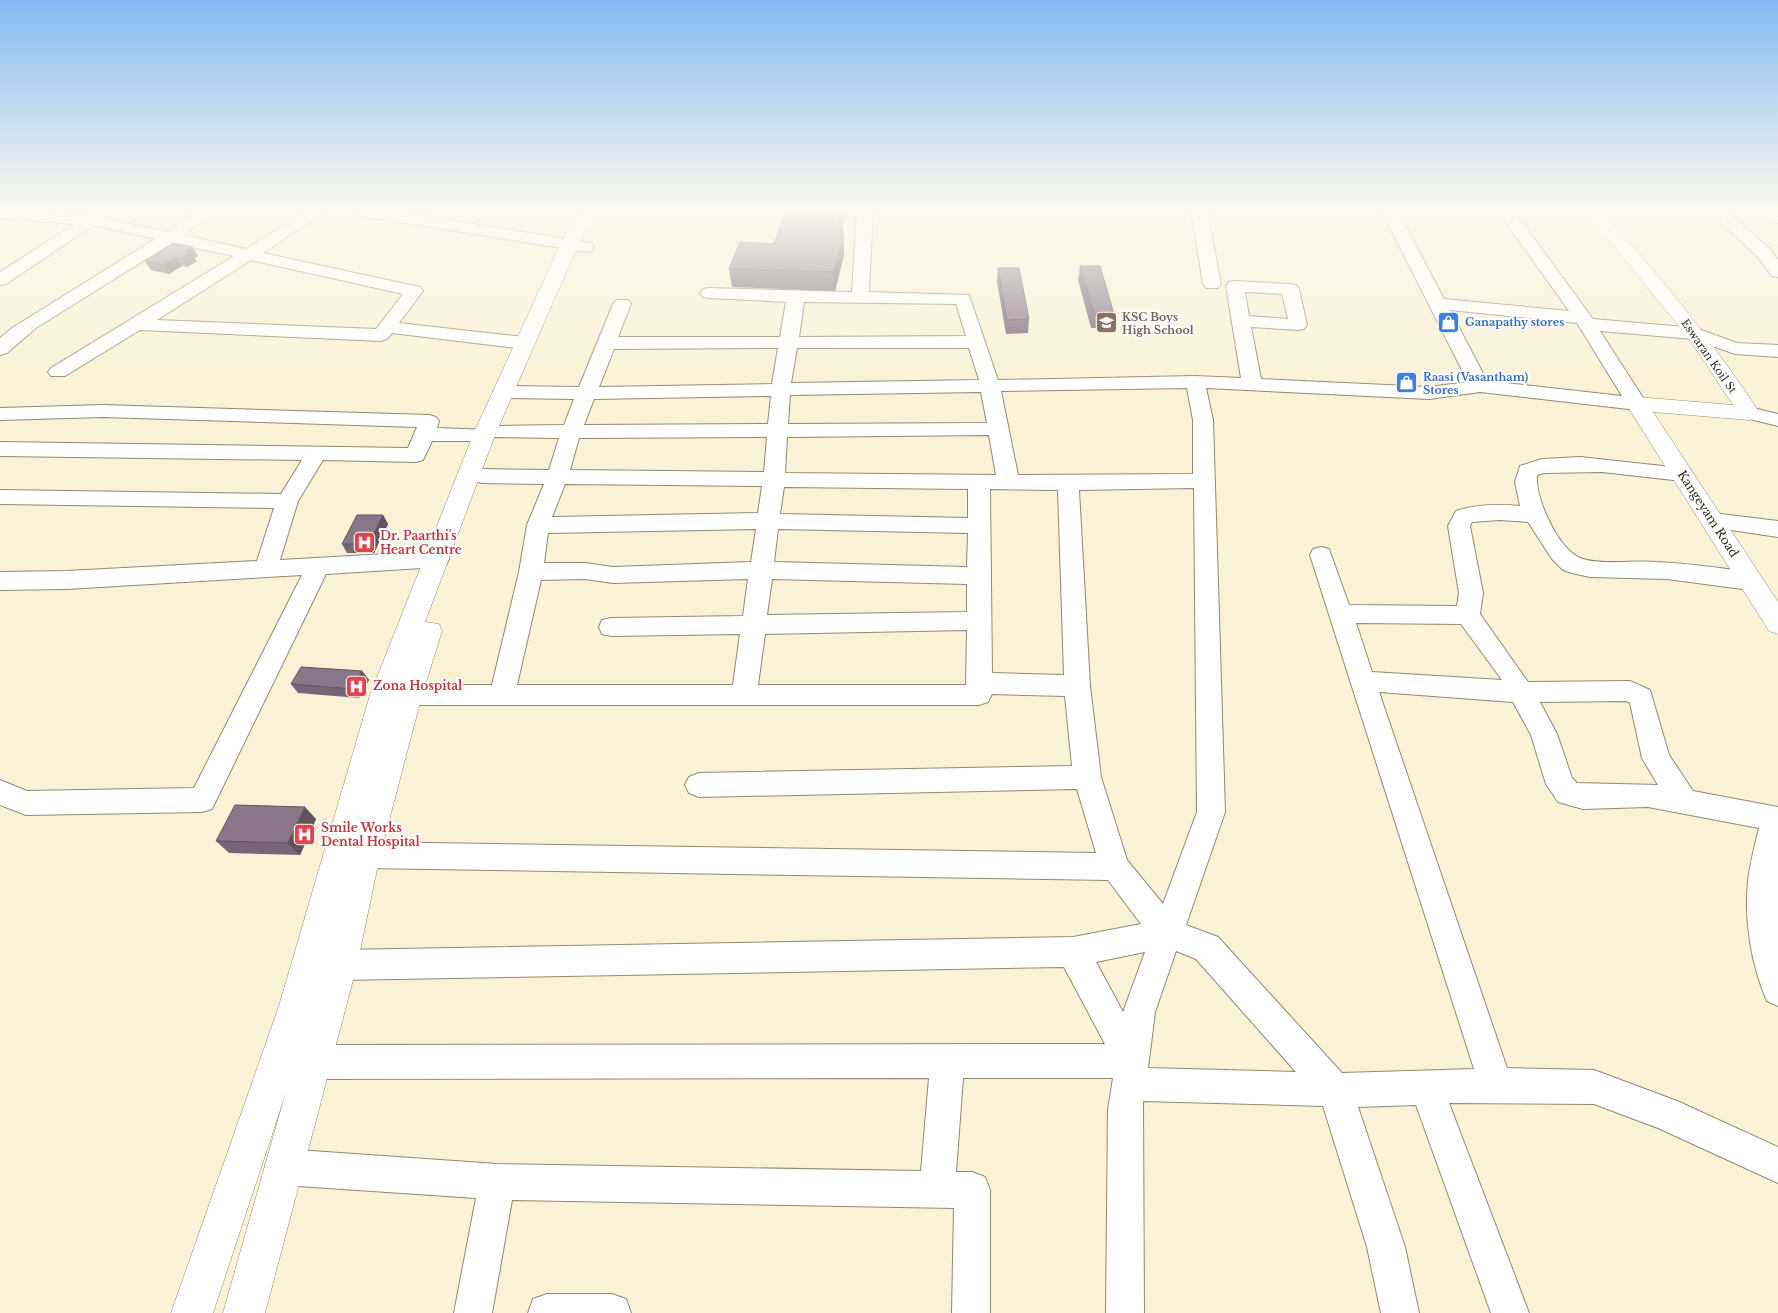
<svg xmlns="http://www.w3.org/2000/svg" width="1778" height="1313" font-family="'Libre Baskerville',serif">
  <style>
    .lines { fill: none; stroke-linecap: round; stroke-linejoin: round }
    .minor-casing { stroke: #908971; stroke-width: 2 }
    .major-casing { stroke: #908971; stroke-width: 1 }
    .highway-casing { stroke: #908971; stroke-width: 1 }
    .minor { fill: #fff; fill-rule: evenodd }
    .major { fill: #fff; fill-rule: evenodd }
    .highway { fill: #fff; fill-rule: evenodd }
    .wall { fill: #766575 }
    .shaded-wall { fill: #60535f }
    .building { fill: #897688; stroke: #60535f }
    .labels { text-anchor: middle; stroke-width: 4; stroke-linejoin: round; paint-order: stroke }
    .far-education-label { font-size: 11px; font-weight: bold; fill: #785e54; stroke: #fff; text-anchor: start }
    .far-shop-label { font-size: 11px; font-weight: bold; fill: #366cbe; stroke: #fff; text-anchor: start }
    .far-street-label { font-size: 11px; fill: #2d2b21; stroke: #fff }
    .street-label { font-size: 12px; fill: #2d2b21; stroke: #fff }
    .health-label { font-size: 12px; font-weight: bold; fill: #be3a42; stroke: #fff; text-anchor: start }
  </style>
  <rect width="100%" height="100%" fill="#f9f2d7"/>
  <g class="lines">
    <defs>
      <path id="minor" d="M0,210l88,5 8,-3 6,2 1,4 64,14 33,-22h19l-36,25 63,14 62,-39h19l-64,43 157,34 3,4 -24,32 125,14 7,2 2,4 -2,4 -7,2 -132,-16 -5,6 -6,2 -241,-11 -75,46h-14l-3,-4 3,-4 183,-112 -62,-13 -136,85 -29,25 -7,2v-17l12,-10 143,-89 -61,-14 -88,59 -6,1v-13l75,-48 -75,-6zM251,260l152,34 -27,35 -219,-9z
        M347,210h38l201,32 6,1 2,4 -2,4 -6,1 -231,-37z
        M857,210h16l-4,82 100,3 29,85 197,-4 46,2 -15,-92 3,-4 6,-1 55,3 6,1 3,4 8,36 -3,4 -6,1 -47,-3 10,52 168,8 39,-5 -87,-172h16l47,89 125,12 -72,-101h16l80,109 103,9 41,15 41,2v12l-43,-3 -42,-15 -93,-8 47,73 -3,4 -7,2 -157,-18 -51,7 -223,-11 7,32 12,392 -39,113 32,12 124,136 132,-4 -164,-514 3,-6 8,-2 8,2 20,56 108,1 2,-13 -11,-67 8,-15c22,-7 42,-7 64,-5l-5,-24 5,-16 22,-7 38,-2 110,12 3,5 -3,5 -8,2 -80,-9 -58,1 -7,2c-2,23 20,71 41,82 17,9 57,3 77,5 32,1 63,6 95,10l8,3 4,6 -4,6 -8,3 -83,-11 -77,-2 -18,-4 -9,-3 -11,-11 -24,-37 -28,-2 -28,2 -2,4 13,67 -3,21 48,68 102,-1 20,9 19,65 24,36 85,16v199l-11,-5c-16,-37 -23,-81 -19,-120 2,-18 7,-36 11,-53l-111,-21 -65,2 -25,-7 -12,-18 -15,-49 -18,-33 -134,-10 128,376 87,2 83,31 101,46v36l-120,-55 -64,-24 -145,-1 80,210h-38l-75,-208 -58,2 47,140 14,66h-38l-14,-66 -44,-141 -180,-5 1,212h-38l2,-203 5,-32h-150l-7,94h16l13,5 5,13v123h-38l2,-105 -442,-8 -20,113h-38l22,-115 -193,-13 -13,-5 -5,-13 5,-13 13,-5 214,15 424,7 8,-93 -617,1 -12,-5 -5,-12 5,-12 12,-5 793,-1 -41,-77 -724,13 -11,-4 -5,-11 5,-11 11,-4 733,-13 68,-13 -33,-44 -744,-12 -10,-4 -5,-9 5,-9 10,-4 732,11 -19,-64 -378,8 -10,-4 -4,-8 4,-8 10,-4 373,-7 -7,-70 -73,-2 -4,8 -9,3h-592l-9,-3 -4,-7 4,-7 9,-3h105l27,-113 8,-47 17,-41 -62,-1 -8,-2 -3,-5 3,-5 8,-2 67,1 10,-32 -66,-1 -9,4h-52l-9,19 -7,2 -93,-2 -25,41 -18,59 158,-9 8,2 3,6 -3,6 -8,2 -112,7 -114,235 -10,3 -176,3 -26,-10v-25l27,11 167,-3 108,-213 -235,14 -67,1v-18l67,-1 190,-10 17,-53 -274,-4v-14l281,4 21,-34 -302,-4v-14l408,6 9,-21 -314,-10 -103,3v-12l103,-3 326,10 7,2 3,4 -2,7 53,2 9,-4 65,-1 10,-26 -71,-1 -7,-2 -3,-4 3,-4 7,-2 76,1 34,-83 3,-4h12l3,4 -13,33h162l6,-35 -77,-4 -6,-1 -3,-4 3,-4 6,-1 143,4zM1245,292l37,2 6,25 -39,-3zM804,302l152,2 10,32 -167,1zM1450,310l127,13 45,73 -135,-15zM778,348l-6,36 -173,3 15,-38zM797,348h172l10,32 -188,3zM1187,388l6,32v54l-175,1 -17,-84zM981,392l6,31 -199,1 2,-29zM771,396l-3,28 -184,1 10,-26zM989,435l7,40 -211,-2 2,-36zM767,437l-3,35 -194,-2 9,-32zM565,484l197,2 -4,27 -206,4zM784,487l184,2v29l-188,-4zM1194,488l3,324 -34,92 -36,-44 -26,-83 -11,-91 -11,-196zM990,489l68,1 6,185 -72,-2zM756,529l-5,33 -138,5 -28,-4h-41l4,-30zM778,529l190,4 -1,34 -193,-5zM585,579l28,4 135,-4 -5,37 -132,2 -9,2 -3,7 3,7 9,2 129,-2 -7,51h-216l24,-105zM772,579l195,5v28l-200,3zM1356,623l105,1 41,56 -130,-8zM967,630l-1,55h-208l7,-51zM1626,701l4,2 12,55 16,27 -81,-2 -5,-5 -15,-44 -17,-32zM1176,951l20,8 100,113 -148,-4 7,-56zM1145,952l-22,60 -27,-50z
        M1191,210h16l14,74 -3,4h-12l-3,-4z
        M1708,210h17l44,38 9,12v17l-6,-1 -15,-20z
        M1760,210h18v13l-6,-2z
        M1749,407l29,7v12l-36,-9 -3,-4 3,-4z
        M1712,513l66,8v16l-74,-11 -3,-5 3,-5z
        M547,1294h65l14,5 5,14h-103l5,-14z"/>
      <path id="major" d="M1579,210h19c62,63 113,130 162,203l-3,5 -8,2 -96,-8 125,190v32l-9,-3 -143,-227 3,-5 8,-2 96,8 -45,-68 -73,-89z"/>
      <path id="highway" d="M581,210h18l-20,33 -84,192 -70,187 14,2 3,7 -20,64 -42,160 -23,110 -92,348h-42l63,-221 -73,221h-42l108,-307 91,-311 103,-260 88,-192z"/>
    </defs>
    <use href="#minor" class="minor-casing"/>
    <use href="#major" class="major-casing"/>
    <use href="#highway" class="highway-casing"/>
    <use href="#minor" class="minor"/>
    <use href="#major" class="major"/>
    <use href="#highway" class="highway"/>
  </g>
  <path class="wall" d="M843,225l1,30 -9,36 -103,-4 -3,-18 45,-25z
    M192,247l6,9 -4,2 3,3 -10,6 -5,-1 -13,8 -18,-4 -6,-9z
    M1080,266l34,48 -3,14h-20l-13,-48z
    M998,268l31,51 -1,14 -22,1 -9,-52z
    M383,515l5,9 -14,29h-27l-5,-9z
    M362,671l7,9 -10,18 -61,-5 -7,-9z
    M316,819l-16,36 -71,-2 -13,-12z"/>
  <path class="shaded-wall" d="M842,210h5l-4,15 1,30 -9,36 -1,-19 4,-49z
    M192,247l6,9 -4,2 3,3 -10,6 -5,-9 3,-7z
    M176,257l6,9 -13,8 -6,-9z
    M383,515l5,9 -14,29 -5,-9z
    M362,671l7,9 -10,18 -7,-9z
    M305,807l11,12 -16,36 -12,-12z"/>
  <path class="building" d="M786,210h56l-4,13h5l-4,13 4,1 -9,35 -105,-3 11,-27 34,2z
    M174,243l18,4 -7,4 6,1 -9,6 -6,-1 -13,8 -18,-4z
    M1080,266h20l14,48h-20z
    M998,268h21l10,51 -22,1z
    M357,515h26l-14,29h-27z
    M301,667l61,4 -10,18 -61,-5z
    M235,805l70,2 -17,36 -72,-2z"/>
  <linearGradient id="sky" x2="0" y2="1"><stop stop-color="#83baf1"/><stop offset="0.53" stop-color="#fcf9ed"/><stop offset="1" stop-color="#fcf9ed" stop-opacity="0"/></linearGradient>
  <rect width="1778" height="394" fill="url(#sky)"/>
  <defs>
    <symbol id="shop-square" viewBox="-11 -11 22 22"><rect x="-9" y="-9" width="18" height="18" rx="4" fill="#3f7fe0" stroke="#fff"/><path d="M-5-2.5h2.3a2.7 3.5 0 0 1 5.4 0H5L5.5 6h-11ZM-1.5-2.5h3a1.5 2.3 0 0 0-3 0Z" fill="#fff"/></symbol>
    <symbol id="school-square" viewBox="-11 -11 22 22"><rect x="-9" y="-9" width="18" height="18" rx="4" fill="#8d6e63" stroke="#fff"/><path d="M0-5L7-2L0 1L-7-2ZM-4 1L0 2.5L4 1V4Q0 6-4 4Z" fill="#fff"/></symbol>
    <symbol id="hospital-square" viewBox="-11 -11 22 22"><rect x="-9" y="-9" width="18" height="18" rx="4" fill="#e0444e" stroke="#fff"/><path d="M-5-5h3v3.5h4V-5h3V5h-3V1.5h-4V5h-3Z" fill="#fff"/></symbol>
  </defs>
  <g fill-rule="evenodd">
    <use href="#shop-square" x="1436" y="310" width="25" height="25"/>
    <use href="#school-square" x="1094" y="310" width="25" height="25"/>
    <use href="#shop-square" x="1394" y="370" width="25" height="25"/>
    <use href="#hospital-square" x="352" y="530" width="25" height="25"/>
    <use href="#hospital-square" x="344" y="674" width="25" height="25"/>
    <use href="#hospital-square" x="292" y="822" width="25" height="25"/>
  </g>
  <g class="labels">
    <g class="far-education-label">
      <text x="1122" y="321">KSC Boys<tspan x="1122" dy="13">High School</tspan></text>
    </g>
    <g class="far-shop-label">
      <text x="1465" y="326">Ganapathy stores</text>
      <text x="1423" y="381">Raasi (Vasantham)<tspan x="1423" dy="13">Stores</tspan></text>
    </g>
    <g class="far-street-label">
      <text transform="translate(1709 356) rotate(55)" y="4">Eswaran Koil St</text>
    </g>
    <g class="street-label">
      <text transform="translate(1708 514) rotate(57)" y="4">Kangeyam Road</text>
    </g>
    <g class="health-label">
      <text x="380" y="540">Dr. Paarthi's<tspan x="380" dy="14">Heart Centre</tspan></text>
      <text x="373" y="690">Zona Hospital</text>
      <text x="321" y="832">Smile Works<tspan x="321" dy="14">Dental Hospital</tspan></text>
    </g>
  </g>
</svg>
